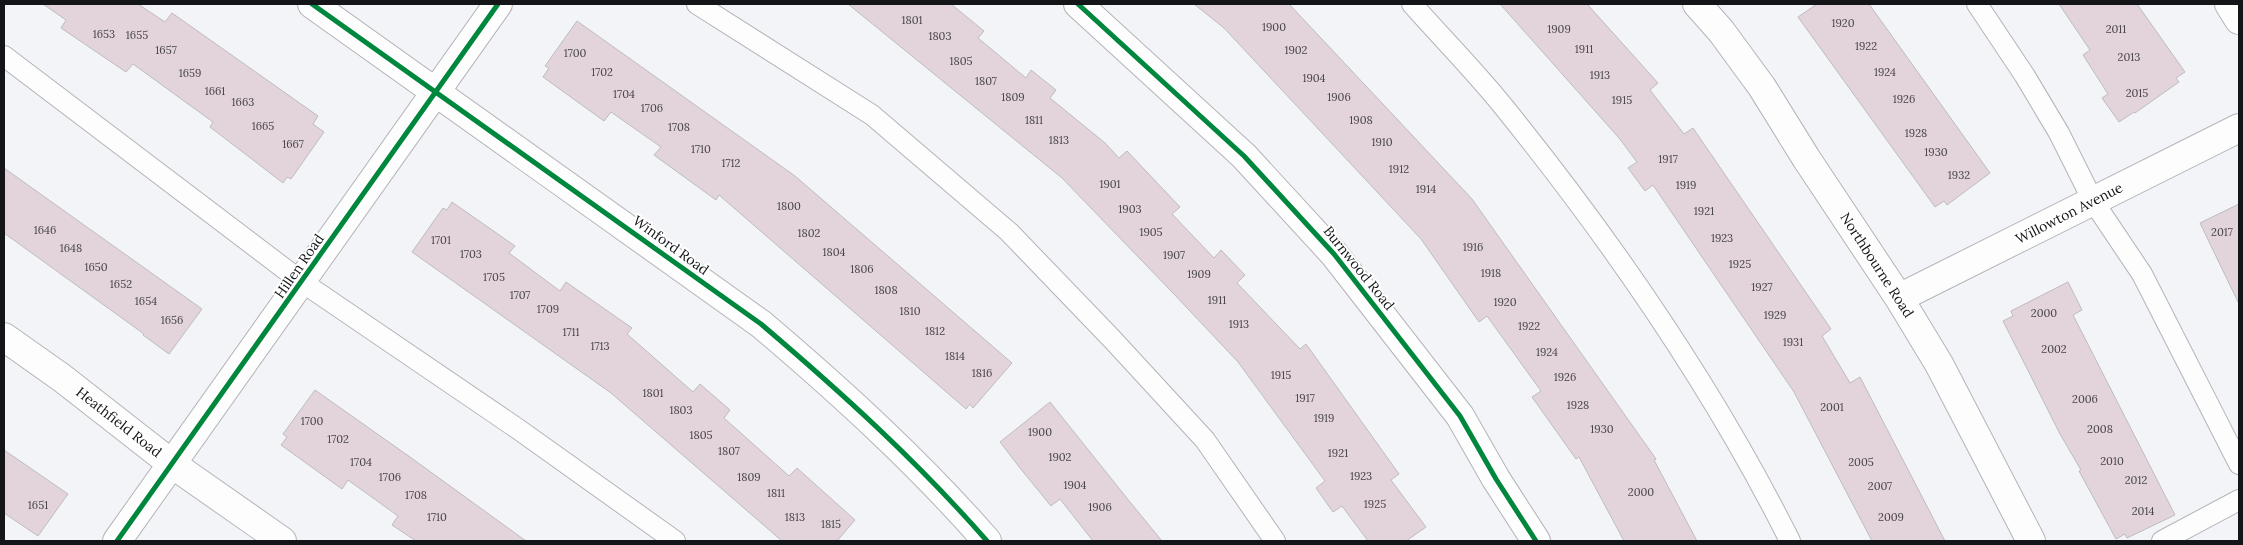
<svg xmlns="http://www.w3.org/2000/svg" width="2243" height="545" font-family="Lora,serif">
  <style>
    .building { fill: #e2d4da; stroke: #bdbcbe }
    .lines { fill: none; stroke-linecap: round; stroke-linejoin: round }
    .lane-casing { stroke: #b3b4b7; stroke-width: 22 }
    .street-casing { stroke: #b3b4b7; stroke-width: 30 }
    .secondary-casing { stroke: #b3b4b7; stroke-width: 30 }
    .lane { stroke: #fdfdfe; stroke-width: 20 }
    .street { stroke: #fdfdfe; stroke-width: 28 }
    .secondary { stroke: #fdfdfe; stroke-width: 28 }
    .cycleway-casing { stroke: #fff; stroke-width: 8 }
    .cycleway { stroke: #00873e; stroke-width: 5 }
    .labels { text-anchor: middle; stroke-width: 4; stroke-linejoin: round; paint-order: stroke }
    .number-label { font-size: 11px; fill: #484548 }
    .street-label { font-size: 14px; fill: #141518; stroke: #fff }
  </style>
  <rect width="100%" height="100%" fill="#f3f4f8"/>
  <path class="building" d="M43,4h95l27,18 7,-9 146,103 -5,8 11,8 -33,47 -4,-2 -4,6 -73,-56 3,-5 -80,-58 -7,8 -65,-44 5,-8z
    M848,4h103l33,27 -6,7 48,40 5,-8 25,20 -6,8 55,45 14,15 8,-7 53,56 -8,7 42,44 7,-8 24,25 -8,8 63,66 6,-5 93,130 -8,6 35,47 -20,14h-38l-26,-35 -9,6 -17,-24 9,-7 -87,-119 -66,-70 -110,-114z
    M1194,4h95l183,195 184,260 -2,1 43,81h-73l-45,-84 -3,2 -44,-62 9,-6 -54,-75 -8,6 -58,-83 -197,-211z
    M1500,4h87l71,79 -8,7 34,44 9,-6 138,201 -9,7 28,47 10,-6 85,164h-73l-78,-149 -141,-207 -8,6 -17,-23 9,-6 -18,-24z
    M1817,4h52l121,169 -43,32 -3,-4 -9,6 -137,-190z
    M2059,4h78l48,68 -9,6 3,4 -44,31 -1,-1 -15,10 -17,-24 6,-4 -25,-39 7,-5z
    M577,21l218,155 217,187 -39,45 -3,-4 -4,5 -247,-214 -3,5 -62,-45 7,-8 -50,-35 -7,9 -61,-44 6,-9 -4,-2z
    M4,168l198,141 -33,45 -26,-19 1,-1 -140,-101z
    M452,202l63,44 -6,7 51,38 6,-9 66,46 -5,6 66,58 7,-8 30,26 -6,8 65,58 8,-8 58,52 -18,21h-55l-171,-148 -199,-141 31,-44 4,2z
    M2239,204v100l-39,-81z
    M2068,282l14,28 -9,5 102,200 -48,23 -2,-4 -9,5 -37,-68 2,-1 -21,-36 -57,-113 10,-5 -2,-5z
    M315,390l95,67 116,84h-110l-24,-16 6,-9 -50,-36 -6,9 -61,-44 6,-8 -4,-3z
    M1050,402l80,100 32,39h-69l-33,-42 -9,7 -31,-38 -20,-26z
    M4,450l64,44 -30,42 -34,-23z"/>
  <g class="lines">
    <defs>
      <path id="lane" d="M697,4l175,111 137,117 103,107 93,101 70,101
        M1412,4c30,34 62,66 91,102 109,135 209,279 287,435
        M1977,4l48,72 34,57 34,68 49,73 97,190
        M4,56l298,226 216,147 157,112
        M2162,541l77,-41"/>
      <path id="street" d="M312,4l449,320c80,68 157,138 226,217
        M1078,4l166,152 90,98 126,162 36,63 40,62
        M1697,4l24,27 41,56 44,71 93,140 40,66 92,177
        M2229,4l10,16
        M1899,298l340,-170
        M4,337l58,41 110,86 110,77"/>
      <path id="secondary" d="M117,541l381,-537"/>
    </defs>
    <use href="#lane" class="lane-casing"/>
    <use href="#street" class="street-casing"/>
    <use href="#secondary" class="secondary-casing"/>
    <use href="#lane" class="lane"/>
    <use href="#street" class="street"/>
    <use href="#secondary" class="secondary"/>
    <defs>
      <path id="cycleway" d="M312,4l449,320c80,68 157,138 226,217
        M1078,4l166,152 90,98 126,162 36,63 40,62
        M117,541l381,-537"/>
    </defs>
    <use href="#cycleway" class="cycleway-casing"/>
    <use href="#cycleway" class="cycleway"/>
  </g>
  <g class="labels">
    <g class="number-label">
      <text x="912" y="24">1801</text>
      <text x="1843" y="27">1920</text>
      <text x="1274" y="31">1900</text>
      <text x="1559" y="33">1909</text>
      <text x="2116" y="33">2011</text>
      <text x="104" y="38">1653</text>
      <text x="137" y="39">1655</text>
      <text x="940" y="40">1803</text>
      <text x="1866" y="50">1922</text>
      <text x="1584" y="53">1911</text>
      <text x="166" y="54">1657</text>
      <text x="1296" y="54">1902</text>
      <text x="575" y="57">1700</text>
      <text x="2129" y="61">2013</text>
      <text x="961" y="65">1805</text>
      <text x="602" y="76">1702</text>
      <text x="1885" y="76">1924</text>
      <text x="190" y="77">1659</text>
      <text x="1600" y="79">1913</text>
      <text x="1314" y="82">1904</text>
      <text x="986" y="85">1807</text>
      <text x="215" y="95">1661</text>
      <text x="2137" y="97">2015</text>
      <text x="624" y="98">1704</text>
      <text x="1013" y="101">1809</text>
      <text x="1339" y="101">1906</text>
      <text x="1904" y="103">1926</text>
      <text x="1622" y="104">1915</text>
      <text x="243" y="106">1663</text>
      <text x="652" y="112">1706</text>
      <text x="1034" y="124">1811</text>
      <text x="1361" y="124">1908</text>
      <text x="263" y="130">1665</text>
      <text x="679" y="131">1708</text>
      <text x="1916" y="137">1928</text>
      <text x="1059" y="144">1813</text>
      <text x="1382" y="146">1910</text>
      <text x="293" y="148">1667</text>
      <text x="701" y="153">1710</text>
      <text x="1936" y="156">1930</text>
      <text x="1668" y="163">1917</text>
      <text x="731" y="167">1712</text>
      <text x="1399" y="173">1912</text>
      <text x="1959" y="179">1932</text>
      <text x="1110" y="188">1901</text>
      <text x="1686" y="189">1919</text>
      <text x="1426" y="193">1914</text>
      <text x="789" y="210">1800</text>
      <text x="1130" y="213">1903</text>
      <text x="1704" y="215">1921</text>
      <text x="45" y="234">1646</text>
      <text x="1151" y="236">1905</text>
      <text x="2222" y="236">2017</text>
      <text x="809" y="237">1802</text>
      <text x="1722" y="242">1923</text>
      <text x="441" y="244">1701</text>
      <text x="1473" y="251">1916</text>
      <text x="71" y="252">1648</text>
      <text x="834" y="256">1804</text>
      <text x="471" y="258">1703</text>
      <text x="1174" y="259">1907</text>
      <text x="1740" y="268">1925</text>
      <text x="96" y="271">1650</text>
      <text x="862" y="273">1806</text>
      <text x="1491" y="277">1918</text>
      <text x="1199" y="278">1909</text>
      <text x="494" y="281">1705</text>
      <text x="121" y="288">1652</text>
      <text x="1762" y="291">1927</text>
      <text x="886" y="294">1808</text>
      <text x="520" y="299">1707</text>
      <text x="1217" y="304">1911</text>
      <text x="146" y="305">1654</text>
      <text x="1505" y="306">1920</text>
      <text x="548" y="313">1709</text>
      <text x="910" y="315">1810</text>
      <text x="2044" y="317">2000</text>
      <text x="1775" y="319">1929</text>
      <text x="172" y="324">1656</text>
      <text x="1239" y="328">1913</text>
      <text x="1529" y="330">1922</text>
      <text x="935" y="335">1812</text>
      <text x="571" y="336">1711</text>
      <text x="1793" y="346">1931</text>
      <text x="600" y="350">1713</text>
      <text x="2054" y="353">2002</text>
      <text x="1547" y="356">1924</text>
      <text x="955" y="360">1814</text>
      <text x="982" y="377">1816</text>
      <text x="1281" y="379">1915</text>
      <text x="1565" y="381">1926</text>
      <text x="653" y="397">1801</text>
      <text x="1305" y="402">1917</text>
      <text x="2085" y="403">2006</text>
      <text x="1578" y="409">1928</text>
      <text x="1832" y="411">2001</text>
      <text x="681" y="414">1803</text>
      <text x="1324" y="422">1919</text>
      <text x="312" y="425">1700</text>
      <text x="1602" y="433">1930</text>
      <text x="2100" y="433">2008</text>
      <text x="1040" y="436">1900</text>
      <text x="701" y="439">1805</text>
      <text x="338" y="443">1702</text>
      <text x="729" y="455">1807</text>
      <text x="1338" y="457">1921</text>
      <text x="1060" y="461">1902</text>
      <text x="2112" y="465">2010</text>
      <text x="361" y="466">1704</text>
      <text x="1861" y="466">2005</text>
      <text x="1361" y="480">1923</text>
      <text x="390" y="481">1706</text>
      <text x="749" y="481">1809</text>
      <text x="2136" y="484">2012</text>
      <text x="1075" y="489">1904</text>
      <text x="1880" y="490">2007</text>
      <text x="1641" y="496">2000</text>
      <text x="776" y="497">1811</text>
      <text x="416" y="499">1708</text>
      <text x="1375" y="508">1925</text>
      <text x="38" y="509">1651</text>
      <text x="1100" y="511">1906</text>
      <text x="2143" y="515">2014</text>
      <text x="437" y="521">1710</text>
      <text x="795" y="521">1813</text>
      <text x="1891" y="521">2009</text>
      <text x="831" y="528">1815</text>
    </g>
    <g class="street-label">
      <text transform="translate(2069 213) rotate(-27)" y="5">Willowton Avenue</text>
      <text transform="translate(671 245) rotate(36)" y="5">Winford Road</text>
      <text transform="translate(1877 265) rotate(57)" y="5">Northbourne Road</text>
      <text transform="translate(299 266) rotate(-55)" y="5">Hillen Road</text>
      <text transform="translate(1359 268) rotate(51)" y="5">Burnwood Road</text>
      <text transform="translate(119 422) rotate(38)" y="5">Heathfield Road</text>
    </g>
  </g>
  <rect width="2243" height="545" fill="none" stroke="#141518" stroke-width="10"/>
</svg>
